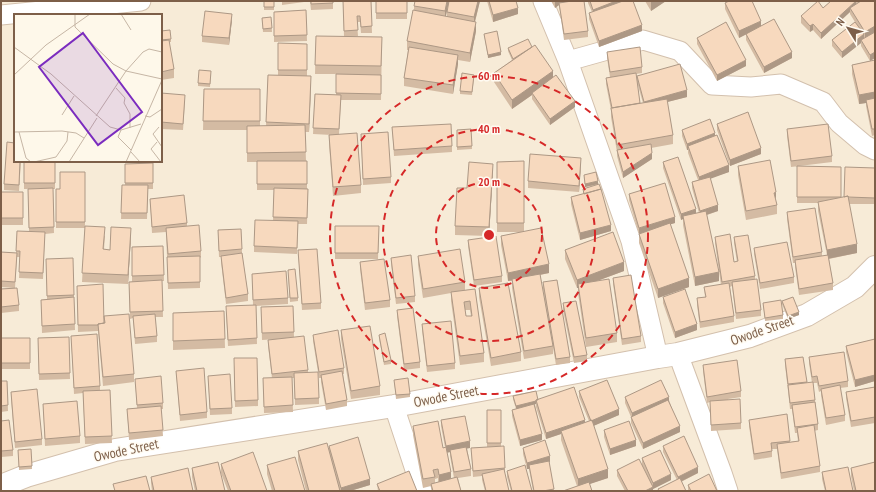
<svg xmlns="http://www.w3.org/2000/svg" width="876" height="492" font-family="'PT Sans Narrow',sans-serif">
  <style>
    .residential { fill: #f7ebd7; fill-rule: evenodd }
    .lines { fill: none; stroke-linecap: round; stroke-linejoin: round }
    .minor-casing { stroke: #d3c0ad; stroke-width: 21 }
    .tertiary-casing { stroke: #d3c0ad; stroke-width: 24 }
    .minor { stroke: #fff; stroke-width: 19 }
    .tertiary { stroke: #fff; stroke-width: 22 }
    .wall { fill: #d4bba3; fill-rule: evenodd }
    .shaded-wall { fill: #ad9885 }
    .building { fill: #f7d9be; stroke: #ad9885; fill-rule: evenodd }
    .ring { fill: none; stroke: #d62828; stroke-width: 2; stroke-dasharray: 7 5 }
    .labels { text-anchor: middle; stroke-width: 3; stroke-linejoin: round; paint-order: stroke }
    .street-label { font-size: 14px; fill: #7d5f49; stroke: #fffbf2 }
    .inset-road { fill: none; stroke: #c6b6a5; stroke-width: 1 }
    .view { fill: #7b2cbf; fill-opacity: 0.15; stroke: #7b2cbf; stroke-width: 2 }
    .inset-edge { fill: none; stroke: #7d5f49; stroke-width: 2 }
    .centre { fill: #d62828; stroke: #fffbf2; stroke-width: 2 }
    .ring-label { font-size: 12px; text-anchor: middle; font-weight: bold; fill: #d62828; stroke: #fffbf2; stroke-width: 3; stroke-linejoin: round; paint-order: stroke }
  </style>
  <rect width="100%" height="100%" fill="#fef8ea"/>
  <path class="residential" d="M1,1h874v490h-874zM15,15h146v146h-146z"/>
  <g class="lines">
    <defs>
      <path id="minor" d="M543,1l25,60 63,180 27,116
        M1,15l140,-14
        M568,61l75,-21 37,11 32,34 39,2 30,-3 42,18 16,21 26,22 10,5
        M678,354l44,119 6,18
        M394,406l28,85"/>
      <path id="tertiary" d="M1,486l25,-10 89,-26 279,-44 264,-49 20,-3 72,-18 57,-21 48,-28 20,-20"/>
    </defs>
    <use href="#minor" class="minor-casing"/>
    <use href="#tertiary" class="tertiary-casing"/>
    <use href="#minor" class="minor"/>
    <use href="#tertiary" class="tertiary"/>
  </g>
  <path class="wall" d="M264,1h10v9h-10z
    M282,1h22v1l-22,3z
    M310,1h23v8l-22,1z
    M343,1h28l1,32h-11l-1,-11h-3l1,14 -10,1h34l-1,63h-40l-2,34 22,51v8l-28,3 -4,-52v-9h3l-19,-1 2,-40 21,1v-21h12h-33l1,-38 28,1z
    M376,1h31v18h-31z
    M449,1h31l-5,21 1,9 -6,31 -12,-2v4l-5,30 -49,-8v-8l4,-28h-1v-9l7,-31v-4l35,-5 -3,15 1,1v-5z
    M487,1h29l2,13 -25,8z
    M551,1h17l-2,1 22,29v6l-24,3 -5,-35 -4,3z
    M588,1h45l9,30 -43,16 -10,-28v-6l3,-1 -4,-9z
    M645,1h21l-15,10z
    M831,1h44v57l-5,3 5,-1v75l-3,1 -6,-30v-3l-7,1 -7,-30v-9l18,-4 -9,-15v-3l-19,15 -10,-12v-6l23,-18 -5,-8v-2l-29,27 -8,-9 -3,2 -9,-9v-7l22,-8z
    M725,3l36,23 31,32 -28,15 -18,-33v-6l-7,4 -14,-29z
    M306,10l1,31 -33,1v-30z
    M271,17l1,15h-9l-1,-14z
    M232,20l-3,25 -27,-3v-6z
    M161,31l10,8v3h-2l5,27v9l-13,2z
    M484,34l17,21 -13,3z
    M697,38l49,28 -29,15 -20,-37z
    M278,43l29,1v32l4,9 -2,47h-4l1,29h-35h36v28h1l-1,35h-9l-1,30 -43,-2v-6l19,-25 1,-31h-17v-28h-10v-32h-44l1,-41h56v37h6l2,-51h10z
    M532,47l43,60 -25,18 -18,-26v-4l-20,14 -18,-27v-9l18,-13 -4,-9v-3z
    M607,52l35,15v6l-6,1 4,29h3l-6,-21v-6l50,21 -20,5 6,33v9l-22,4 1,11 -29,19 -6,-22v-4l-6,-35v-7l-5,-26v-6l4,-1 -3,-19z
    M211,74l-1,13 -12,-1v-3z
    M474,78l-2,17 -12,-1v-3z
    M161,93l24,8 -2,29 -22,-1z
    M717,124l44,30 -31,12 -13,-36z
    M392,127l60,19v6l-58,4z
    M471,129l1,20 -15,1v-20z
    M787,129l45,27v6l-41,5 -4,-31z
    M682,130l33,6 14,36 -19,6 8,33 -11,4 12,66 -24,5 -12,-61v-6l-2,1 -18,-52v-6l33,52 3,-1 -7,-25v-6l6,-2 -10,-27v-3h-1l-5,-14z
    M361,134l30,43v6l-28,2z
    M15,161h6l-2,30 -15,-1v-6z
    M24,161h31v28h-2l1,44 -9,1 -2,45 -24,-1 1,-21h-3l-2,31 4,17v6l-18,2v-24l13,-1 -13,-1v-35l15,1 1,-22h12l-1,-42h-4z
    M524,161v70l25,42 -9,2 13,71v8l-29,5 -12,-71v-7h-4l-7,-36v-9l20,-4h-24v-70z
    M153,163v26h-5l-1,30h-26l1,-34h3v-21z
    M581,164l-2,28 -51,-4v-7z
    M738,166l38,35 1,4v9l-31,6 -8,-45z
    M797,166l44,1v31l3,-1 31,-29v36h-26l8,49 -28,6 4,24v7l-34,5 -4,-28v-4h-2l-6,-44v-7l35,40v4l5,-1 -9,-44v-8h-21z
    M85,172v54l20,10 -1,13 6,1 21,-13 -3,47 -46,-2 3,-54h-29v-39h4z
    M493,172l-4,64 -34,-1v-9l12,-38z
    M584,175l14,9 13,47 -31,9 -9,-36v-7l12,-3v-5l14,-4 -12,2z
    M1,192h22v33h-22z
    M629,194l46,29 -5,1 19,63 -31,11 -19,-55v-9l-10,-34z
    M150,199l37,24v3l14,25v6l-1,1v30l-32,1 -1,-32 -1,-25 -14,1z
    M335,226h44l-1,33h-43z
    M241,229l1,24 6,41v7l-22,3 -5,-42v-5h-2l-1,-27z
    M715,237l19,25h3l-3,-19v-6l21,39v4l6,30v6l-25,3 -4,-33 -2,1 4,29v6l-34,6 -3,-23v-7l8,-1 -1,-10 17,-2 -6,-42z
    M468,240l34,36v6l-28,4 -6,-40z
    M163,246l1,35h-2l1,36h-8l2,19v6l-22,2 -2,-26 -3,1 -1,-31 3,-7v-34z
    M754,248l40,29v6l-34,6 -6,-35z
    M298,250l23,53v6l-19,1z
    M565,250l59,21 -27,10 20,52v9l-31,5 -8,-54v-5h-1l-12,-29z
    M418,256l47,26v8l10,-1 9,64v9l-24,3 -9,-64v-8l-28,5 -5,-33zM465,310h5l1,6h-5z
    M391,258l24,38v6l-19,2 -5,-40z
    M46,259l28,36v6l1,29 -33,3 -1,-33 6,-1z
    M360,262l30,38v7l-25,3 -5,-41z
    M288,273l10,25v3l-8,1z
    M252,274l36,24v6l-32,2 1,38 -29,2 -2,-34 27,-7z
    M613,278l28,58v6l-19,3 -9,-61z
    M543,282l27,75v6l-14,2 -13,-76z
    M77,286l27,37v-7l30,58v8l-31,4 -5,-55 -20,1z
    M479,288l42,64v9l-30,5 -12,-69z
    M663,297l34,33 -22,8 -12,-35z
    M782,301l17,14 -11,4 -6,-15z
    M563,303l24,52v6l-13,2 -11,-53z
    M763,303l20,12v4l-18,2z
    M293,306l1,31 14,33v2l11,26v6l-24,1 -1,-27h-2l1,34 -29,1 -1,-35h9l-4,-32v-6l10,-1 -16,1 -1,-33z
    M397,310l23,52v6l-16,2 -7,-54z
    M224,311l1,37 -52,2v-37z
    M422,324l33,39v6l-28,3 -5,-42z
    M341,330l39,56v9l-29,4 -10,-60z
    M313,335l31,33v6h-1l4,26v6l-21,4 -5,-28v-4h-2l-6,-37z
    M379,335l12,25v4l-7,1 -5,-27z
    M71,336l29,50v4h10l2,53 -27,1 -2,-51 -9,1z
    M69,337l1,42 -31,1 -1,-42z
    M1,338h29v31h-29z
    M875,339v42l-20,6 -9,-35v-6z
    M803,357l4,26h5l-3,-20v-6l39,24v6l-8,1 5,27v6l-19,4 -5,-30v-4l-2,1 -2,-9h-4l5,41v6l-4,1 6,35v6l-39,7 -4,-30h-5v8l-18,3 -5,-34v-6l41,21v1l8,-1 -1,-8h-2l-3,-24h-2l-2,-18 -3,-26v-6z
    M234,365l24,35v6l-23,1z
    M703,365l38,26v6l-13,2 13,24v6l-30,2 -1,-29 -3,1 -4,-32z
    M176,371l31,41v6l-27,3z
    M208,376l24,32v6l-22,1z
    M135,379l28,24v6h-2l2,27 -34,4 -2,-31 10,-1z
    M394,380l16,14v3l-14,2z
    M1,381h6l1,30 -7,1z
    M875,387v36l-24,4 -5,-29v-6z
    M579,391l40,24 -26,11 15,52 -19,6 -12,2 -16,-46v-6l-15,5 -10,-32v-3h-1l7,36 -22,6 -8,-30v-6l4,-1 -3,-10v-3l25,4 47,23 4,-2 -10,-24z
    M11,392l31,47v6l-27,3 -4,-50z
    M625,397l44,3 11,32 -37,17 -12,-26v-6l-6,-14z
    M43,404l37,32v7l-35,3z
    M487,410h14v36l4,22v6l4,17h-24l-3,-11v-4l-9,1 -2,-29 16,-1z
    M441,420l29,28h-3l4,21v7l-13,2 3,13h-29l-1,-5 -8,2 -10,-53v-9l30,22 2,-1 -4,-21zM447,452h3v4l4,22 -3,1zM438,478v4l-3,1v-4z
    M1,421l12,29v6l-12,1z
    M604,430l32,16 -26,9 -6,-18z
    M329,446l41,39 -20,6h-44l-8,-31v-9l31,-3z
    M663,446l35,27 -17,9 5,9h-28v-2l19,-9 -14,-28z
    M523,448l27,14h-1l5,29h-21l-4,-22h-2l-4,-15z
    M31,449l1,20 -13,1 -1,-20z
    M642,458l29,22 -18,9v-1v3h-28l-8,-15v-6l25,-6z
    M221,464l46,27h-39l-7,-18z
    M267,465l38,26h-33l-5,-17z
    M192,468l33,23h-30l-3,-14z
    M851,468l24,23h-21l-3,-15z
    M507,471l25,20h-21l-4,-14z
    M822,472l31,19h-28l-3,-12z
    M151,477l42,14h-41l-1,-8z
    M377,484l40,7h-39z
    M688,485l29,6h-29z"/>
  <path class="shaded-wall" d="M447,1h2l-4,19v-9z
    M478,1h2l-6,24v-8z
    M555,1h13l-9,4v-2v2l-4,3z
    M616,1h14l-37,15v-6z
    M652,1h14l-15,10v-9z
    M856,1v5l-6,2v4l-29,27v-6z
    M518,8v6l-25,8v-7z
    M232,14v6l-3,25v-7z
    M761,21v6l-22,11v-7z
    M476,22v9l-6,31v-9z
    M813,24v6l-3,2v-6z
    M642,25v6l-43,16v-6z
    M875,26v6l-10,6v-6z
    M864,34v6h-3v3l-19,15v-6z
    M501,52v3l-13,3v-3z
    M792,52v6l-28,15v-6z
    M875,52v6l-5,3v-6z
    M458,55v9l-5,30v-9z
    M746,60v6l-29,15v-6z
    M553,71v9l-21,13v2l-20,14v-9z
    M311,76v9l-2,47v-8z
    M687,90v7l-43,11v-6z
    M875,92v9l-9,-1v3l-7,1v-9z
    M575,101v6l-25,18v-6z
    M715,133v6l-27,7v4h-1v-6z
    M761,148v6l-31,12v-6z
    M652,153v6l-29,19v-6z
    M581,158v6l-2,28v-6z
    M493,164v8l-4,64v-9z
    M729,165v7l-30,11v-6z
    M598,181v3l-13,3v-3z
    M776,192v9l-2,-8z
    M718,205v6l-18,6v-6z
    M696,209v6l-13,1v3l-2,1v-6z
    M675,217v6l-36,11v-6z
    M611,225v6l-31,9v-7z
    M131,228v9l-3,47v-9z
    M857,244v9l-30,6v-9z
    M624,262v9l-46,17v-4v4h-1v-8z
    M549,264v9l-41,8v-8z
    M719,272v9l-24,5v-9z
    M689,278v9l-31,11v-9z
    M799,312v3l-11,4v-3z
    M697,324v6l-22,8v-6z
    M875,375v6l-20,6v-7z
    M669,397v6l-37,16v-6z
    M536,401v3l-20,5v-3z
    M619,409v6l-28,12v-6z
    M585,420v6l-24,5v3l-15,5v-6z
    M680,426v6l-37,17v-6z
    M542,434v6l-22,6v-6z
    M636,440v6l-26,9v-6z
    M470,441v7l-24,5v-7z
    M550,456v6l-21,6v-3v4h-2v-6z
    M698,467v6l-20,10v-6z
    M608,469v9l-30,10v-9z
    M451,472v9l-12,3v-9z
    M671,474v6l-18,9v-6z
    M370,479v6l-20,6h-9v-3z
    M653,487v4h-8z"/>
  <path class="building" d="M264,1h10v6h-10z
    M311,1h22v2l-22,1z
    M343,1h28l1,25 -11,1 -1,-11h-3l1,14 -14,1z
    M376,1h31v12h-31z
    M415,1h32l-2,10 -31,-5z
    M449,1h29l-4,16 -27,-5z
    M489,1h27l2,7 -25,7z
    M572,1h12l4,30 -24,3 -5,-31z
    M590,1h26l-23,9z
    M623,1h10l9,24 -43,16 -10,-28z
    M729,1h23l9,20 -22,10 -14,-28z
    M818,1l5,7 8,-7h25l-35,32 -8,-9 -3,2 -9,-10z
    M861,1h14v25l-10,6 -15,-24z
    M306,10l1,25 -33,1v-24z
    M413,10l63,12 -6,31 -63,-12z
    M205,11l27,3 -3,24 -27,-2z
    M271,17l1,11 -9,1 -1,-11z
    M774,19l18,33 -28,15 -18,-33z
    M726,22l20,38 -29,15 -20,-37z
    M855,22l9,12 -22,18 -10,-12z
    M170,30l1,9 -10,1v-9z
    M497,31l4,21 -13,3 -4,-21z
    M875,32v20l-5,3 -9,-15z
    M316,36l66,1 -1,29 -66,-1z
    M528,39l4,8 -19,12 -5,-11z
    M169,40l5,29 -13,3v-31z
    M278,43l29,1v26h-29z
    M535,45l18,26 -41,29 -18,-27z
    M409,47l49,8 -5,30 -49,-7z
    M640,47l2,20 -32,5 -3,-20z
    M875,60v32l-16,3 -7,-30z
    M680,64l7,26 -43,12 -7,-26z
    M199,70l12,1 -1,13 -12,-1z
    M462,73l12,2 -2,17 -12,-1z
    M636,73l4,30 -28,5 -6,-30z
    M336,74l45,1v19l-45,-1z
    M268,75l43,1 -2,48 -43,-2z
    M556,75l19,26 -25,18 -18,-26z
    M204,89h56v32h-57z
    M161,93l24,2 -2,29 -22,-2z
    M315,94l26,1 -2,34 -26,-1z
    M875,98v31h-3l-6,-29z
    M667,99l6,36 -56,10 -6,-37z
    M748,112l13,36 -31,12 -13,-36z
    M710,119l5,14 -28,11 -5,-14z
    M451,124l1,22 -58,4 -2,-23z
    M828,124l4,32 -41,5 -4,-32z
    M305,125l1,27 -59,1v-27z
    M471,129l1,17 -15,1v-17z
    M388,132l3,45 -28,2 -2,-45z
    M357,133l4,52 -28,2 -4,-52z
    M717,135l12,30 -30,12 -11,-31z
    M7,142l8,1v18h5l-1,24 -15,-1z
    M651,144l1,9 -29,19 -6,-22z
    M530,154l51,4 -2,28 -51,-5z
    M678,157l18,52 -15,5 -18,-52z
    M770,160l6,32 -2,1 3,12 -31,6 -8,-45z
    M24,161h31v22h-31z
    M257,161h50v23h-50z
    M524,161v62h-27v-61z
    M469,162l24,2 -4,63 -34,-1 2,-38h10z
    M153,163v20h-28v-19z
    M797,166l44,1v30h-44z
    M845,167l30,1v30l-27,-1v-1l-4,1z
    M60,172h25v50h-29v-33h4z
    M596,172l2,9 -13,3 -1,-9z
    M710,177l8,28 -18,6 -8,-29z
    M665,183l10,34 -36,11 -10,-34z
    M599,184l2,5 -17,5 -1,-5z
    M122,185h26l-1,28h-26z
    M53,188l1,39 -25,1 -1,-39z
    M274,188l34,1 -1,29 -34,-1z
    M601,189l10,36 -31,8 -9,-36z
    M1,192h22v26h-22z
    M184,195l3,28 -35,4 -2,-28z
    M848,196l9,48 -30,6 -9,-48z
    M815,208l7,44 -29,5 -6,-45z
    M706,211l13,61 -24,5 -12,-61z
    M255,220l43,1 -1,27 -43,-2z
    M670,223l19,55 -31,11 -19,-55z
    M199,225l2,26 -33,3 -2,-26z
    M85,226l20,1 -2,22 7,1 1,-23 20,1 -3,47 -46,-2z
    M335,226h44l-1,27h-43z
    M541,228l8,36 -41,9 -7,-37z
    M241,229l1,20 -23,2 -1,-21z
    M17,231l28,1 -2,41 -24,-1 1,-21h-4z
    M613,232l11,30 -47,18 -12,-30z
    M730,234l4,28 4,-1 -4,-24 14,-2 7,41 -33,6 -7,-45z
    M496,236l6,40 -28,4 -6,-40z
    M787,242l7,35 -34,6 -6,-35z
    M163,246l1,29 -32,1v-29z
    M317,249l4,54 -19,1 -4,-54z
    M460,249l5,33 -42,7 -5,-33z
    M1,252l16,1 -2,29 -14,-1z
    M242,253l6,41 -22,4 -5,-42z
    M411,255l4,41 -19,2 -5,-40z
    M828,255l5,28 -34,6 -4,-29z
    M200,256v26l-32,1 -1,-26z
    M73,258l1,37 -27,1 -1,-37z
    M384,259l6,41 -25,3 -5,-41z
    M295,269l3,29h-8l-2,-28z
    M286,271l2,27 -35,2 -1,-26z
    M540,274l13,72 -29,5 -12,-72z
    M631,275l10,61 -19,3 -9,-61z
    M609,279l8,54 -31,5 -8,-54z
    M757,279l4,31 -25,3 -4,-31z
    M162,280l1,31 -33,1 -1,-30z
    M557,280l13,77 -14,2 -13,-77z
    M508,283l13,69 -30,6 -12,-70z
    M729,283l5,33 -34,6 -3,-24 9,-1 -2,-10z
    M103,284l1,39 -6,1v1h-20l-1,-39z
    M17,288l2,17 -18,2v-18z
    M475,289l9,64 -24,3 -9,-64zM470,301l2,15h-6l-2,-14z
    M685,289l12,35 -22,8 -12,-35z
    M74,297l1,27 -33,2 -1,-26z
    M793,297l6,15 -11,4 -6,-15z
    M781,300l2,15 -18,3 -2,-15z
    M576,301l11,54 -13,2 -11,-54z
    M256,305l1,33 -29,2 -2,-34z
    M293,306l1,26 -32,1 -1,-26z
    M413,308l7,54 -16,2 -7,-54z
    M224,311l1,28 -52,2v-28z
    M129,314l5,60 -31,3 -5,-53 7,-1 -1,-7z
    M155,314l2,22 -22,2 -2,-22z
    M451,321l4,42 -28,3 -5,-42z
    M370,326l10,60 -29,5 -10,-61z
    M338,330l6,38 -25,4 -6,-37z
    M385,333l6,27 -7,2 -5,-27z
    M97,334l3,52 -26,2 -3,-52z
    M304,336l4,34 -36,4 -4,-34z
    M69,337l1,36 -31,1 -1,-36z
    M1,338h29v25h-29z
    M875,339v36l-20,5 -9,-34z
    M844,352l4,29 -29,5 -2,-10 -5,1 -3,-20z
    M803,357l4,25 -19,2 -3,-25z
    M234,358h23l1,42 -23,1z
    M737,360l4,31 -34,6 -4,-32z
    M204,368l3,44 -27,3 -4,-44z
    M342,371l5,29 -21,4 -5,-29z
    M318,372l1,26 -24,1 -1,-26z
    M230,374l2,34 -22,1 -2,-33z
    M161,376l2,27 -26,2 -2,-26z
    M292,377l1,28 -29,2 -1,-29z
    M408,378l2,16 -14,1 -2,-15z
    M607,380l12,29 -28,12 -12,-30z
    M661,380l8,17 -37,16 -7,-16z
    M1,381h6l1,24 -7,1z
    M813,382l2,18 -25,3 -2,-18z
    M840,385l5,30 -19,3 -5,-29z
    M574,387l11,33 -39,13 -10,-33z
    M875,387v30l-24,4 -5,-29z
    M37,389l5,50 -27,3 -4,-50z
    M110,390l2,46 -27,1 -2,-46z
    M536,391l2,9h-2v1l-20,5 -3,-10z
    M740,399l1,24 -30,2 -1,-24z
    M668,400l12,26 -37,17 -12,-26z
    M77,401l3,35 -35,3 -2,-35z
    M815,402l3,22 -23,3 -3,-22z
    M534,404l8,30 -22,6 -8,-30z
    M161,406l2,24 -34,3 -2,-24z
    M487,410h14v33h-14z
    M787,414l3,27 -19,2 1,8 -18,3 -5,-34z
    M465,416l5,25 -24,5 -5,-26z
    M9,420l4,30 -12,1v-30z
    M592,420l16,49 -30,10 -17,-48z
    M438,421l5,27 3,-1 5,25 -12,3 -1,-6 -5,1 2,7 -12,2 -10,-53z
    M629,421l7,19 -26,9 -6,-19z
    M814,425l6,41 -39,7 -4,-29 22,-3 -2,-13z
    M684,436l14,31 -20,10 -15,-31z
    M358,437l12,42 -29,9 -12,-42z
    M545,440l5,16 -23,7 -4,-15z
    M327,443l13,48h-31l-11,-40z
    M504,446l1,22 -32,3 -2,-23z
    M466,447l5,22 -17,3 -4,-22z
    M31,449l1,17 -13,1 -1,-17z
    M660,450l11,24 -18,9 -11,-25z
    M253,452l14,39h-36l-10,-27z
    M295,457l10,34h-30l-8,-26z
    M639,459l14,28 -8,4h-17l-11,-21z
    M549,461l5,28 -11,2h-9l-5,-26z
    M218,462l7,29h-28l-5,-23z
    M875,462v29h-19l-5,-23z
    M525,465l7,26h-20l-5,-20z
    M848,467l5,24h-27l-4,-19z
    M188,468l5,23h-39l-3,-14z
    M504,469l5,22h-23l-4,-17z
    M409,471l8,20h-37l-3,-7z
    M709,474l8,17h-26l-3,-6z
    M146,476l4,15h-35l-2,-7z
    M457,477l4,14h-28l-2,-7z
    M680,478l6,13h-27l-1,-2z
    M589,482l3,9h-29z"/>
  <g class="ring">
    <circle cx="489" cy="235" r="53"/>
    <circle cx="489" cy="235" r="106"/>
    <circle cx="489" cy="235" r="159"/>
  </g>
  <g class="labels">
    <g class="street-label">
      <text transform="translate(762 330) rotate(-19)" y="5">Owode Street</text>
      <text transform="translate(446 396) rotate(-11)" y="5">Owode Street</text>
      <text transform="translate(126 450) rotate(-12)" y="5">Owode Street</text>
    </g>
  </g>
  <g transform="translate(14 14)">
    <rect width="148" height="148" fill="#fef8ea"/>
    <path class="inset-road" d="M61,0v13l38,37 13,7 36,8M107,0l10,16M0,33l37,27 59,53 11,3 20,-6M0,61l32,-30 44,-31M102,74l9,10 -1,5 6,11v14M48,101l12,-19M82,102l30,-45 17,-19 6,-3 13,3M131,102l5,1 12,-8M145,113l-6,7 9,13M107,116l-3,7 13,13M0,118l48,-1 14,2 8,5M5,118l7,26 5,4M143,128l-6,7 10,13M117,138l9,10M20,148l22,-5 11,-16 1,-9M55,148l28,-44M112,148l36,-82"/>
    <path class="view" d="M69,19l59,79 -44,33 -59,-78z"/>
    <rect width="148" height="148" class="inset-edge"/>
  </g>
  <circle cx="489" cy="235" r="6" class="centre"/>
  <g class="ring-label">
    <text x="489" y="80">60 m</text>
    <text x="489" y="133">40 m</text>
    <text x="489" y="186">20 m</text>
  </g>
  <rect width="876" height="492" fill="none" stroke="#7d5f49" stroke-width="4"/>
  <g transform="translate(848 28) rotate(307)" stroke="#fffbf2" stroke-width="3" paint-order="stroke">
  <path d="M0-3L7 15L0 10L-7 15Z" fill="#7d5f49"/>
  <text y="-6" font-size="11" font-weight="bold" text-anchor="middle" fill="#7d5f49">N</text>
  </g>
</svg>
